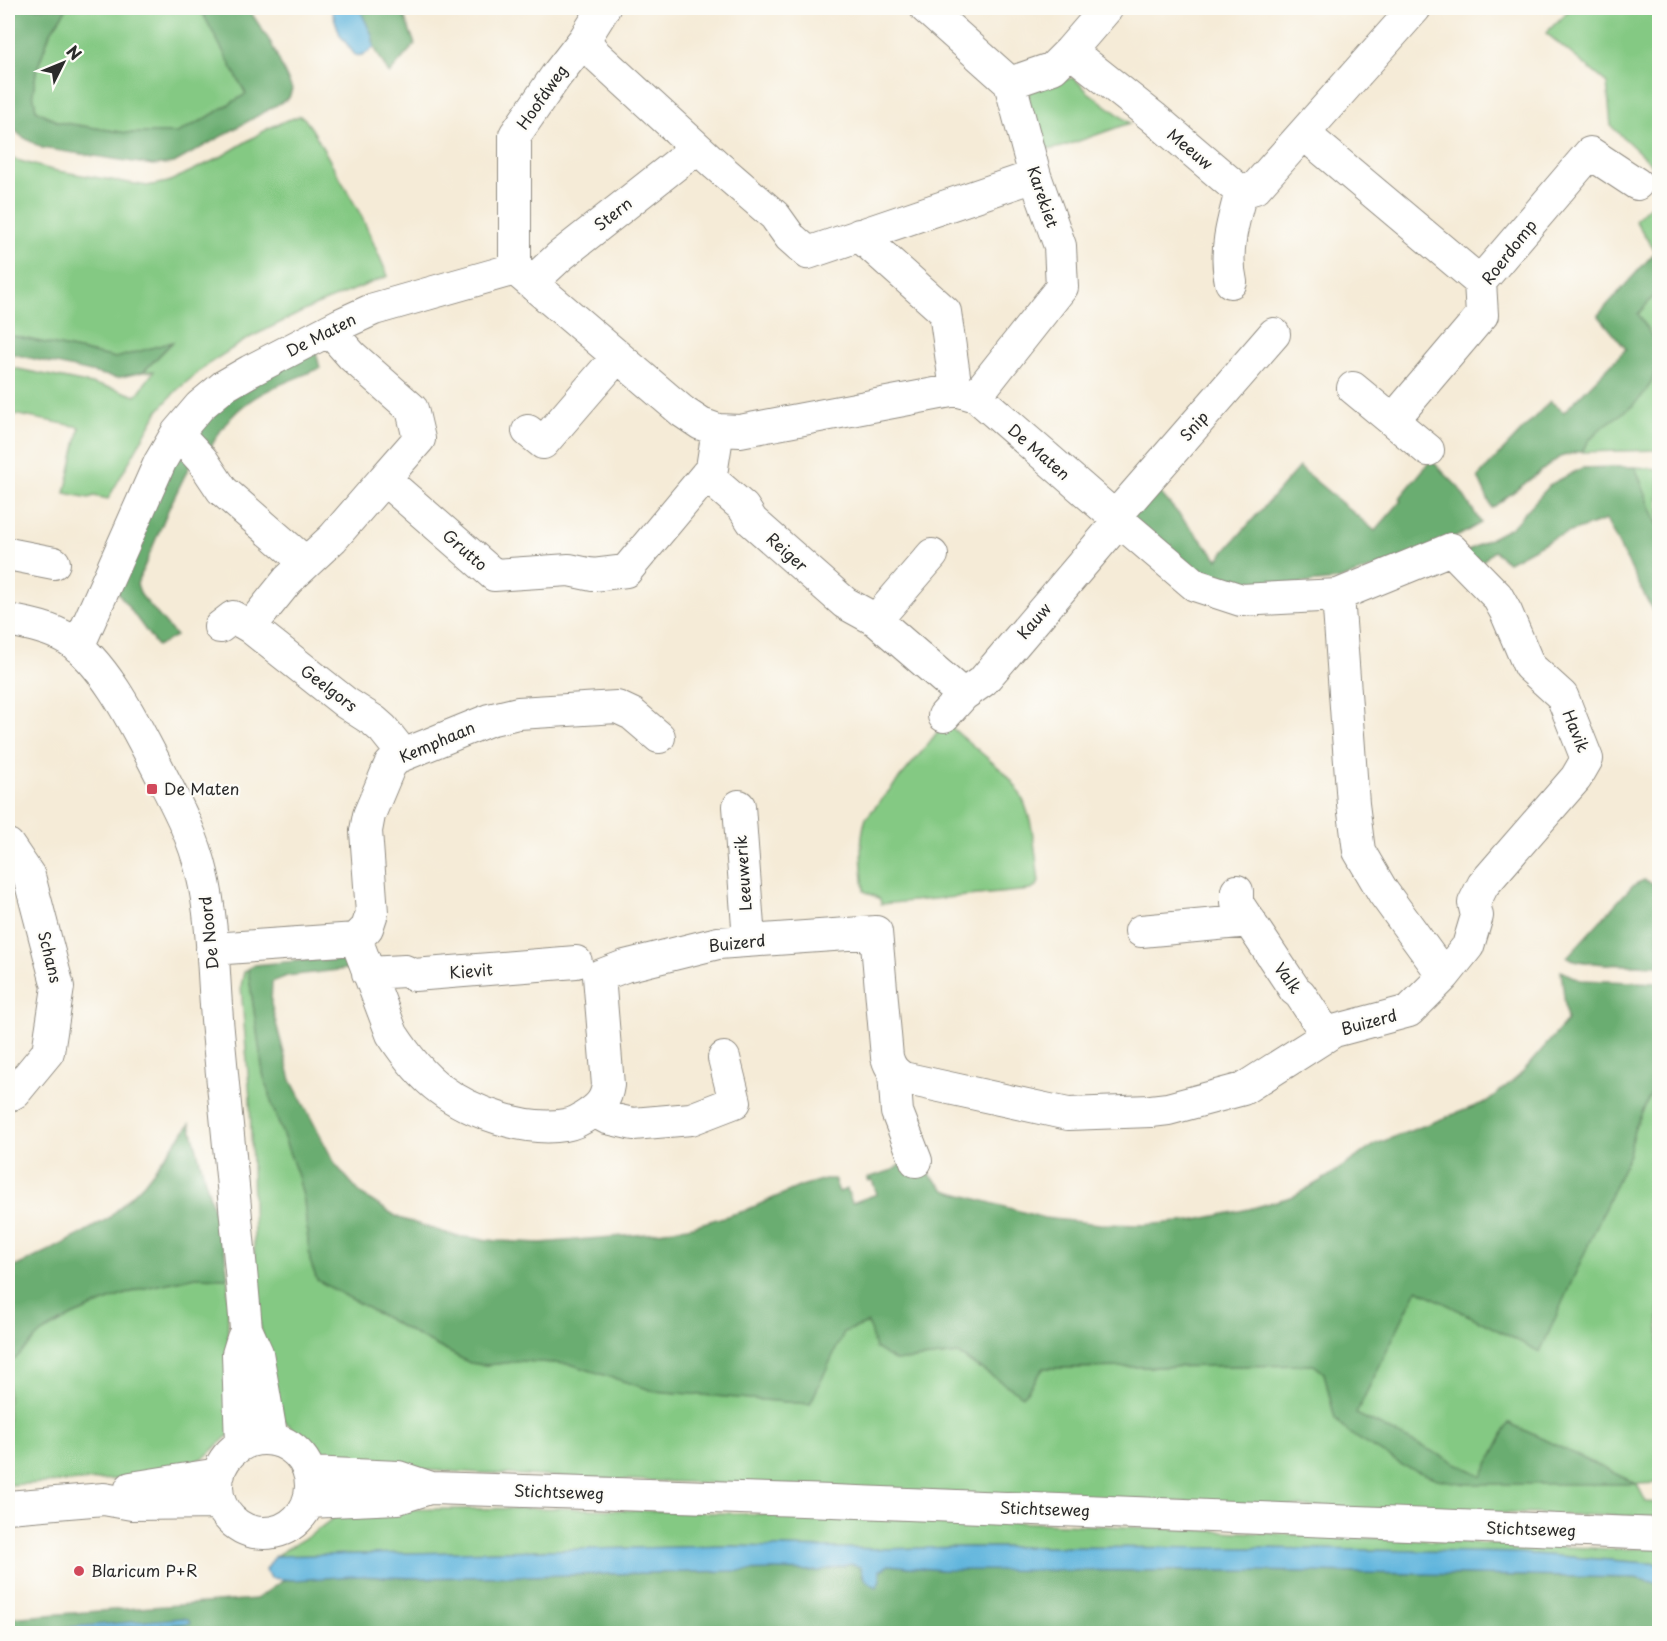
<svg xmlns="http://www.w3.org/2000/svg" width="1667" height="1641" font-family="'Playpen Sans',sans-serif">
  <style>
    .green { fill: #84c983; stroke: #587a57; stroke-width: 1.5 }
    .forest { fill: #6bad71; stroke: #4b6c4e; stroke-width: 1.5 }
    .water { fill: #61b5dd; stroke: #467084; stroke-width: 1.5 }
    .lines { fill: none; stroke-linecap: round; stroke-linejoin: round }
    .minor-casing { stroke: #908b81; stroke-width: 34 }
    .minor { stroke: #fff; stroke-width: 32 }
    .poi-dot { fill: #d1495b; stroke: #fdfcf7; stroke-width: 2 }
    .labels { text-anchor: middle; stroke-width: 4.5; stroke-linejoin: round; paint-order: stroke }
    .street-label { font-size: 16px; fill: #2b2b2b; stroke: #fdfcf7 }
    .poi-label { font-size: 16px; fill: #2b2b2b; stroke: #fdfcf7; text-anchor: start }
  </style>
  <rect width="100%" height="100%" fill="#fdfcf7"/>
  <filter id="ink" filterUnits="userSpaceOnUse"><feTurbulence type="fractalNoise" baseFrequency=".0167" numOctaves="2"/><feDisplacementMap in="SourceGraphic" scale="12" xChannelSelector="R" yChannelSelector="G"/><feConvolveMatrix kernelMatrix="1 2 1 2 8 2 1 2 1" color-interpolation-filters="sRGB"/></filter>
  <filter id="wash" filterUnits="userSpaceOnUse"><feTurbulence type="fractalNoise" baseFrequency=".008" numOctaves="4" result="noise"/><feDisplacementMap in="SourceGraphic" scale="24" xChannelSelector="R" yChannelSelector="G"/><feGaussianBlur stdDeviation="1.35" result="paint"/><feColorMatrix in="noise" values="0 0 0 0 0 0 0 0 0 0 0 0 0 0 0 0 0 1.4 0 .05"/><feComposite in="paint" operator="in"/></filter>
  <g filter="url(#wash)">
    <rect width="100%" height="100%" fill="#f5ebd7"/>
    <path class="green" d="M67,8h133l46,86 -41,25 -28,14h-50l-69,-11 -22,-12 -3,-17 3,-21 14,-39z
      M1571,8h88v163l-48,-45 -4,-43 -61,-50z
      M1074,78l14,14 42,31 -68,24 -10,2 -8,-1 -7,-10 -9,-41 2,-9 16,-6z
      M300,116l4,2 8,11 50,88 26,59 -74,30 -67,33 -39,25 -32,27 -18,20 -50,88 -14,-3 -5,2 -24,-5 15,-66 -72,-14v-46l108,22 20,7 18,-25 -11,1 30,-30 -57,16 -108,-23v-180l5,4 39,11 95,16 21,-4 51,-24 50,-30 16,-7z
      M1659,197v61l-4,-6 -20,-32z
      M1659,290v160l-77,2 7,-13 16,-15 28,-18 17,-71 -12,-21z
      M1635,467l24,2v60z
      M945,722l60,51c29,29 29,72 34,109l-3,5 -5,3 -150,14 -1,-5 -16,-8c-2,-25 -6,-49 2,-73l59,-70z
      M248,969l15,104 10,35 25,68 6,24 6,60 7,20 103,57 50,26 17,2 36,-4 47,3 84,27 156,13 34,-72 25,-9 26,38 63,-7 21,15 335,-4 10,8 11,46 102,60 199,5 -127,-61 -27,53 -126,-62 61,-125 123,62 89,-197 5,-24 25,-54v407l-22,1 9,18 13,1v14l-246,-6 -810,-32 -260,-13 -25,-11 -35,-36 -27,-110 -6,-210 -9,-113 3,-14z
      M196,1277l32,1v54l6,68 -3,33 -26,24 -22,11 -21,6 -43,5 -111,6v-119l4,-5 29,-28 31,-17 37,-16 31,-11z
      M560,1508l483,15 570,26 46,-1 1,16 -140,-11 -263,-5 -294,-1 -78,2 -156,-3 -454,10 37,-22 32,-24z"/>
    <path class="forest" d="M12,8h55l-17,25 -14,39 -3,21 3,17 22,12 69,11h50l28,-14 41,-25 -46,-86h48l23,35 21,46 -3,9 -115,65 -21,2 -111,-17 -21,-12 -13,-12v-94z
      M359,8h42l14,36 -26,30 -15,-27 -2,-12z
      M1655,252l4,6v32l-21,24c4,7 9,13 12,20 13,27 5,52 -17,71 -21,18 -37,20 -51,47h-5l-17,5 -68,51 -14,-31 72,-76 14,11 62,-63 -28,-34z
      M8,335l108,23 56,-16 -29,30 -26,6 -109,-25z
      M315,348l5,20c-51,22 -85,29 -111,83l-14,-22 17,-23z
      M176,455l16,6 -23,47 -32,76 4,11 35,41 -19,10 -41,-56z
      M1431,460l28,28 22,35 -21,12 -45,19 -77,26 -96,9 -38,-11 -73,-60 24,-31 63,72 81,-92 76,64 26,-30 -2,-2z
      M1614,467h21l24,62v94l-53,-103 -53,18 -45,24 -14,-11 -15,13 -16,-11 49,-26 39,-43 31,-16z
      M1643,880l16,5v80c-19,0 -78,1 -92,-8l65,-71z
      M307,960h44l5,8 -69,8 -15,6 -1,22 20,76 44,84 27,31 37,23 56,18 43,5 43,2 106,-9 46,-8 51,-15 57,-25 24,-7h9l5,13 8,-3 5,14 25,-9 -5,-14 -4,1 -1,-3 26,-8 18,-14 34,34 99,28 56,6 43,1 48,-4 58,-12 45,-13 33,-19 49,-33 110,-42 33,-26 48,-55 -6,-50 19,9 79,3v93l-25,54 -5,24 -89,198 -123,-63 -61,125 126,62 27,-53 128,61h-171l-29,-5 -33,-13 -54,-32 -15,-15 -11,-46 -10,-8 -270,3 -21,28 -65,-42 -63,7 -20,-13 -7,-25 -24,9 -34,72 -156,-13 -84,-27 -47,-3 -36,4 -17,-2 -50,-26 -103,-57 -7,-19 -6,-61 -6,-24 -25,-68 -10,-35 -15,-104 6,-4z
      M190,1124l35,129 3,25 -32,-1 -56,12 -31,11 -37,16 -31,17 -33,33v-99l9,-1 50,-24 42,-24 35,-35z
      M851,1564l10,3 1,9 18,4v-10l9,-5 52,5 310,1 385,7 24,6 -1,50h-1651v-16l248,-19 28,-19 70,-4 63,2 108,-2 249,-6 45,1z"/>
    <path class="water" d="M331,8h28l13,27 2,12c-6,5 -11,10 -19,8l-15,-20z
      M729,1546l156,3 78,-2 294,1 263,5 139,11 1,20 -24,-6 -385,-7 -310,-1 -52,-5 -9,5v10l-3,7c-10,-4 -14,-9 -16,-20l-10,-3 -32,7 -45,-1 -249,6 -108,2 -63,-2 -60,4 -24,-2 -4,-8 9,-14z
      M182,1618l6,1 2,4 -36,2 -101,8h-45v-1z"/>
  </g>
  <g filter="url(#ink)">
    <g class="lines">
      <defs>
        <path id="minor" d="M926,8l84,75 25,93 25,70 2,41 -86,109
          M584,40l12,15 120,110 59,51 15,21 18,16 227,-77
          M1070,51l83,66 88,75 14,-4 160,-180
          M1010,83l43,-15 17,-17 37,-43
          M1304,134l176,148
          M859,235l86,77 11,78
          M515,269v-134l41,-59 28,-36 20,-32
          M532,282l28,-26 137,-108
          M1231,282c-7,-30 2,-61 10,-90
          M329,330l23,26 60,53 7,30 -35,40 110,96 75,-5 24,5 33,-4 86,-103 6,-38
          M1353,388l75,62
          M1393,420l89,-105 -2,-33 110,-129 47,31
          M528,431l15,12 74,-86
          M177,433l25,27 20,30 84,73
          M706,475l37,32 9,14 93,82 31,17 87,75
          M384,479l-51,59 -45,42 -38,47 96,76 28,18 9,8 20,25
          M1115,517l159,-183
          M8,554l46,9
          M8,620c20,4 42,8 60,19 38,25 67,86 88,126 18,35 37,69 46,108 12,51 11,105 16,158 9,99 20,198 28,298l11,24 15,87
          M876,620l56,-65
          M220,627l13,-10 17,10
          M78,647l82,-185 17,-29 23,-27 24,-20 26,-15 91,-47 33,-15 141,-40 168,143 18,12 17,6 22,1 216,-41 20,6 139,121 80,68 46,15 97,-5 113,-46 46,47 9,16 23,54 33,30 25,63 -11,19 -93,107 -9,18 3,13 -9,30 -24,30
          M944,716l19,-21 20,-14 136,-160
          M739,806l10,134
          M8,845l21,31 29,111 -10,65 -33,40 -7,4
          M1237,891v12l58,87 5,4 27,41
          M1141,931l109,-10
          M356,939l11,-11 5,-15 -6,-82 3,-16 21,-50 8,-8 91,-37 29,-7 99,-6 15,7 27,23
          M212,949l144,-10 36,95c13,20 28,40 48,55 30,23 86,43 125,36 9,-1 17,-6 24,-11 12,-8 17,-15 19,-29l-9,-109 26,-10 93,-23 158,-11 11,125c3,11 7,15 16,21l165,36 83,-3 17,-2 75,-20 91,-58 75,-20 35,-35 -61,-84 -24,-41 -6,-47 -15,-209
          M368,973l37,-2 9,4 162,-13
          M894,1073l3,39 19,49
          M594,1111l13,7 26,6 58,-5 44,-17 -11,-44
          M217 1486a47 47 0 1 1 94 0a47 47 0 1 1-94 0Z
          M241,1445l-3,-91 5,-16
          M309,1473l89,4 33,11 402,13 827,33
          M131,1488l88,-14
          M308,1502l90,-4 28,-9
          M8,1507l96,-8 28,5 88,-1"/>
      </defs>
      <use href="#minor" class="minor-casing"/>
      <use href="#minor" class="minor"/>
    </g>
  </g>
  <g class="poi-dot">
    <rect x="146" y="783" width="12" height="12" rx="3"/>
    <circle cx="79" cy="1571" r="6"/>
  </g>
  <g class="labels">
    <g class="street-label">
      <text transform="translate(542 97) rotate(-55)" y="6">Hoofdweg</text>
      <text transform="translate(1190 149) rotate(40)" y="6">Meeuw</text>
      <text transform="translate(1043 197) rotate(71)" y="6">Karekiet</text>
      <text transform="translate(613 214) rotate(-38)" y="6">Stern</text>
      <text transform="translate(1509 252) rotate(-52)" y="6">Roerdomp</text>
      <text transform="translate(321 335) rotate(-27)" y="6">De Maten</text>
      <text transform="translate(1194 426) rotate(-49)" y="6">Snip</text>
      <text transform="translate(1039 452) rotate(41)" y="6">De Maten</text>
      <text transform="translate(465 550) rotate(41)" y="6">Grutto</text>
      <text transform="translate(787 552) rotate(42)" y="6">Reiger</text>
      <text transform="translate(1034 621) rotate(-49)" y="6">Kauw</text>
      <text transform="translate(329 688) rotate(37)" y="6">Geelgors</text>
      <text transform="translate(1576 731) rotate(68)" y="6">Havik</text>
      <text transform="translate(437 742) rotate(-23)" y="6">Kemphaan</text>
      <text transform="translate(743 873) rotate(-94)" y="6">Leeuwerik</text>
      <text transform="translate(209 933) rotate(-96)" y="6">De Noord</text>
      <text transform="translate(737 943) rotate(-6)" y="6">Buizerd</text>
      <text transform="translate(50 957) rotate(76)" y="6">Schans</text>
      <text transform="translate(471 971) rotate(-5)" y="6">Kievit</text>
      <text transform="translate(1288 978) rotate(54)" y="6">Valk</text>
      <text transform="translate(1369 1022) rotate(-15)" y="6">Buizerd</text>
      <text transform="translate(559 1492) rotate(2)" y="6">Stichtseweg</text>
      <text transform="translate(1045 1509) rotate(2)" y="6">Stichtseweg</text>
      <text transform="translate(1531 1529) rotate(2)" y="6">Stichtseweg</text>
    </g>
    <g class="poi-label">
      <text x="164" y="795">De Maten</text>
      <text x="91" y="1577">Blaricum P+R</text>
    </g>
  </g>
  <rect width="1667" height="1641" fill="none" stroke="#fdfcf7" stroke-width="30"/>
  <g transform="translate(63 63) rotate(47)" stroke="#fdfcf7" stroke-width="4.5" paint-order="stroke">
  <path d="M0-4.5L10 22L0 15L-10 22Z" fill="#2b2b2b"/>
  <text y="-9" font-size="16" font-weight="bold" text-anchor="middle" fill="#2b2b2b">N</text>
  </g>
</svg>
